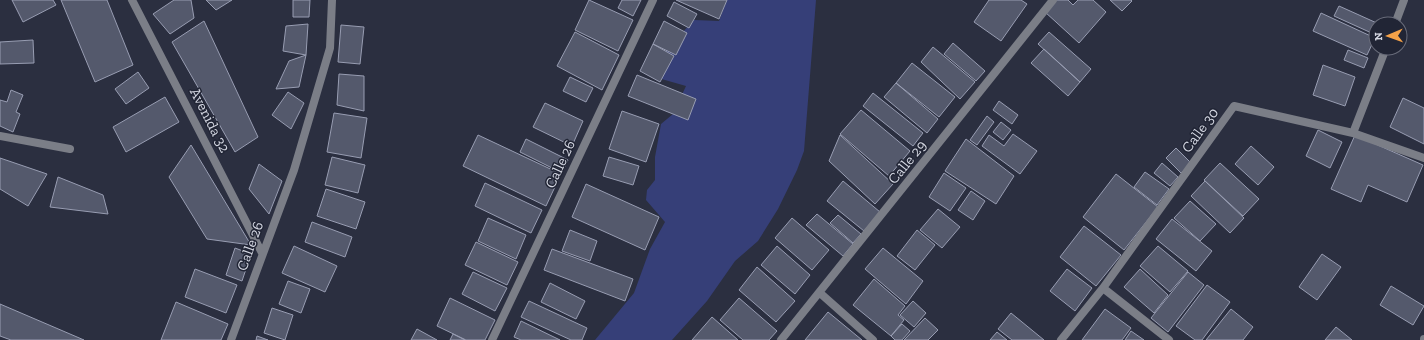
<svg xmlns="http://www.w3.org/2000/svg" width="1424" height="340" font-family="'Zilla Slab',serif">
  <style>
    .green { fill: #363f78 }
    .building { fill: #54596c; stroke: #989db2 }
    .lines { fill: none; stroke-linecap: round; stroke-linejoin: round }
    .minor { stroke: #7b7e87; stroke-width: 8 }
    .labels { text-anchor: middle; stroke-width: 3; stroke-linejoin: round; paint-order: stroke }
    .street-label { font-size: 15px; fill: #d4d7e2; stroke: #212535 }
  </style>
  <rect width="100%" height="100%" fill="#2b2f40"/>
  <path class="green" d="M727,0h89l-12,151 -7,19 -19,39 -20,32 -23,20 -28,40 -35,39h-77l39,-47 16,-44 15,-27 -19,-22 1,-10 8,-10v-23l6,-33 12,-10 13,-28 -28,-8 8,-28 28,-30 25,1z"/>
  <path class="building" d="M12,0h41l3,5 -33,17z
    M61,0h46l26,65 -38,17z
    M174,0h17l3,18 -24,16 -17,-20z
    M206,0h26l-16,10z
    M293,0h17l-1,17h-16z
    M589,0l44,20 -15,31 -43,-21z
    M622,0h19l-8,16 -15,-8z
    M676,0h51l-8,19z
    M989,0h32l6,4 -26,37 -27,-19z
    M1055,0h13l5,5 5,-5h15l13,12 -27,31 -34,-31z
    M1110,0h21l1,1 -10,10z
    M674,2l23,12 -8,14 -22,-12z
    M1339,6l40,18h-3v11l-42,-19z
    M1321,13l54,25 -8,17 -54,-24z
    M204,21l54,116 -23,15 -63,-110z
    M664,21l23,12 -11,22 -23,-11z
    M308,24l-2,31 -23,-4 3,-25z
    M341,25l23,2 -4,37 -22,-2z
    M575,32l44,23 -17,35 -45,-24z
    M1049,32l42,37 -11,13 -42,-38z
    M33,40l1,23 -34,1v-22z
    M953,43l32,28 -9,10 -32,-27z
    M653,44l21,12 -14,26 -20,-11z
    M933,47l42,35 -15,17 -39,-37z
    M1044,49l36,33 -12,14 -37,-33z
    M1348,50l20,8 -4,10 -20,-8z
    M306,55l-7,32 -23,2 13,-28z
    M912,63l43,34 -16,20 -43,-34z
    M1323,65l32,12 -10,29 -32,-11z
    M138,72l11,16 -23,16 -11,-15z
    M339,74l25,2v35l-27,-6z
    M637,75l59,24 -8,21 -60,-24z
    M570,77l23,11 -7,14 -23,-11z
    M896,83l42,36 -11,14 -43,-36z
    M11,90l12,5 -7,17 4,2 -7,18 -13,-6v-26l7,2z
    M288,92l16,11 -13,26 -19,-14z
    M873,93l50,40 -10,13 -50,-40z
    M165,97l14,25 -53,30 -13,-25z
    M1403,98l21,10v36l-34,-17z
    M999,101l19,14 -6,9 -19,-14z
    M545,103l38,18 -11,25 -39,-19z
    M861,110l49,41 -21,25 -49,-42z
    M622,111l37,13 -13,38 -37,-13z
    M334,113l33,5 -6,40 -34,-6z
    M987,116l7,6 -17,23 -7,-5z
    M1001,122l10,8 -8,10 -10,-8z
    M1318,130l24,12 -12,26 -24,-12z
    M1013,134l24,17 -17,23 -38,-28 7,-11 15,11z
    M478,135l83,39 -15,32 -83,-40z
    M840,135l53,49 -18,20 -46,-43z
    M1355,135l68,30 -16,37 -39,-17 -7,17 -30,-13z
    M526,139l42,21 -6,13 -42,-21z
    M966,139l48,37 -18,28 -51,-33z
    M191,145l60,100 -44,-6 -38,-62z
    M1251,146l23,21 -16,18 -23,-21z
    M1176,148l15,15 -10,10 -15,-15z
    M332,157l33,8 -7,28 -33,-8z
    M609,157l30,9 -6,19 -30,-9z
    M0,158l47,16 -19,32 -28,-17z
    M1162,163l16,14 -8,9 -16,-13z
    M1220,163l39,36 -16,17 -39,-36z
    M259,164l23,17 -13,33 -20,-25z
    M1145,172l24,17 -12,16 -23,-18z
    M944,173l22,15 -16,23 -21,-14z
    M1116,174l42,33 -34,43 -41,-33z
    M58,177l45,18 5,19 -58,-7z
    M843,181l37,31 -16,19 -37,-30z
    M1205,181l39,37 -14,15 -39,-37z
    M485,183l57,27 -11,23 -56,-27z
    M586,184l73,33 -14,33 -73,-33z
    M326,189l39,13 -9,27 -39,-13z
    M971,191l14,10 -12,19 -15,-10z
    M1190,201l26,23 -16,17 -26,-23z
    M938,209l22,18 -18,21 -22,-18z
    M817,214l36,30 -10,12 -37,-31z
    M838,215l23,19 -8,9 -23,-20z
    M488,218l38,17 -10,24 -38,-18z
    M792,218l37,32 -17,20 -37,-32z
    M1172,219l40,32 -16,20 -40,-32z
    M312,222l40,15 -7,20 -40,-15z
    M1084,226l37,29 -25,31 -36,-29z
    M570,230l27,11 -7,20 -28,-10z
    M917,230l18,15 -20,25 -18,-14z
    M476,242l42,20 -11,23 -42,-20z
    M294,246l43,20 -12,26 -43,-19z
    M777,246l33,29 -15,19 -34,-29z
    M1158,246l30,25 -18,21 -30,-26z
    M235,248l16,6 -9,27 -16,-6z
    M883,248l40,33 -17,23 -41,-35z
    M552,249l81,30 -8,22 -81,-31z
    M1322,254l19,13 -24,33 -18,-13z
    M757,267l38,34 -19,21 -37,-32z
    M195,269l42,16 -11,28 -41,-16z
    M1067,269l25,19 -17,23 -25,-20z
    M1140,269l28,26 -14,18 -30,-26z
    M473,272l34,16 -12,23 -33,-17z
    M1188,272l16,13 -36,47 -17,-14z
    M874,279l31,27 -7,9 6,5 -13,16 -38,-31z
    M288,281l22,8 -9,24 -22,-9z
    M550,283l35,18 -9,18 -35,-17z
    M1207,285l23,17 -28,38h-7l-19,-14z
    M1391,286l33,20 -11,19 -33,-20z
    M450,298l45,22 -10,20h-19l-29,-14z
    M739,298l38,33 -8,9h-26l-23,-20z
    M529,301l58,27 -5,12h-11l-50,-23z
    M913,301l13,12 -12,14 -14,-12z
    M176,302l52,22 -7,16h-60z
    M0,304l84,36h-73l-11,-4z
    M272,308l21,7 -8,25 -21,-7z
    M1105,309l26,19 -9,12h-40z
    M1231,309l22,18 -10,13h-37z
    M828,312l34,28h-57z
    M1011,313l33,27h-32l-14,-11z
    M712,317l26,23h-46z
    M925,318l13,12 -10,10h-24z
    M521,321l39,19h-39l-7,-3z
    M902,324l8,7 -8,9h-7l-4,-4z
    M1336,327l16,13h-27z
    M417,329l20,11h-26z
    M1131,331l13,9h-19z
    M997,332l10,8h-17z
    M453,334l12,6h-15z
    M257,336l11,4h-12z"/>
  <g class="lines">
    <path class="minor" d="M132,0l130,253
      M1395,24l9,-24
      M1353,133l33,-85
      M0,136l70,13
      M1103,288l66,52
      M820,293l53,47
      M231,340l63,-170 36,-122 2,-48
      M492,340l161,-340
      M781,340l272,-340
      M1061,340l42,-52 131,-182 119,27 71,25
      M1424,340v-1"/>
  </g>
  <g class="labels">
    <g class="street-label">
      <text transform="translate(210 120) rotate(63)" y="5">Avenida 32</text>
      <text transform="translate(1200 130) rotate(-54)" y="5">Calle 30</text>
      <text transform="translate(907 162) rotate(-51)" y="5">Calle 29</text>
      <text transform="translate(560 164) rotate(-65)" y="5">Calle 26</text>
      <text transform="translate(250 246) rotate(-70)" y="5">Calle 26</text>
    </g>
  </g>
  <g transform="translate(1388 36) rotate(268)"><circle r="19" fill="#212535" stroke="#696c7a"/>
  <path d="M0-3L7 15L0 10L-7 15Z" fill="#f6a248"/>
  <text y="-6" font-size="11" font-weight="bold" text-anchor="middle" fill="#d4d7e2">N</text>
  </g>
</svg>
